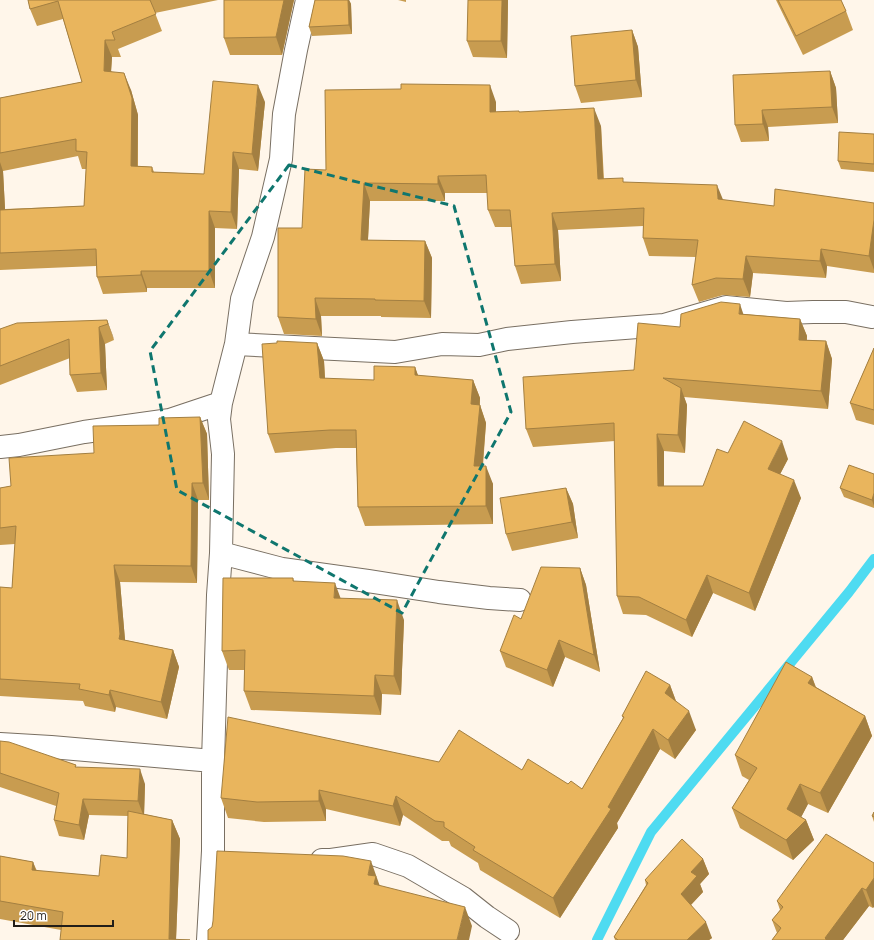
<svg xmlns="http://www.w3.org/2000/svg" width="874" height="940" font-family="Manrope,sans-serif">
  <style>
    .lines { fill: none; stroke-linecap: round; stroke-linejoin: round }
    .stream { stroke: #4edbf1; stroke-width: 10 }
    .street-casing { stroke: #796f62; stroke-width: 24 }
    .street { stroke: #fff; stroke-width: 22 }
    .wall { fill: #c89c50; fill-rule: evenodd }
    .shaded-wall { fill: #a37f41 }
    .building { fill: #e9b55d; stroke: #a37f41 }
    .marked { fill: none; stroke: #0f766e; stroke-width: 3; stroke-dasharray: 8 5; stroke-linejoin: round }
  </style>
  <rect width="100%" height="100%" fill="#fff6ea"/>
  <g class="lines">
    <path class="stream" d="M597,940l54,-108 198,-240 25,-33"/>
    <defs>
      <path id="street" d="M236,344l159,8 47,-8 37,1 28,-6 65,-7 92,-7 62,-18 60,6 27,-1h33l26,5
        M0,447l19,-2 65,-13 86,-12 51,-17
        M221,553l61,16 86,12 71,11 50,6 31,2
        M0,744l51,3 162,14
        M322,860h9l42,-6 35,12 55,32 24,19 21,14
        M208,940l5,-89v-90l5,-166 3,-42 2,-99 -4,-35 2,-16 15,-59 6,-45 21,-62 18,-78 3,-45 12,-64 11,-50"/>
    </defs>
    <use href="#street" class="street-casing"/>
    <use href="#street" class="street"/>
  </g>
  <path class="wall" d="M28,0h190l-63,13 7,18 -44,18 3,8h-9l-1,14 20,19 7,25v51l14,1 2,5 50,2 61,-72 -7,69 -19,-2 -2,60 -22,-1v60h-68v4l-44,2 -6,-17 -1,-11 -96,4v-172l82,-16 -19,-63 -26,7 -7,-17zM78,156l4,13h4l-2,37 -79,3 -2,-38z
    M224,0h70l-12,55h-52l-6,-17z
    M315,0h34l2,4 1,30 -40,2 -3,-9z
    M398,0h8v2z
    M508,0l-1,58 -34,-1 -6,-16z
    M776,0h65l5,11 7,19 -50,25z
    M632,30l6,17 4,50 -61,6 -6,-17z
    M830,71l6,17 2,35 -70,4 1,14 -28,1 -6,-17z
    M496,102v10h23l82,14 3,53 20,3 99,18 51,6 100,-3v70l-47,-7 -1,12 -73,-5 -3,24 -27,-2 -24,7 -7,-17 4,-28 -47,-1 -6,-18v-12l-85,4 3,51 -40,3 -6,-18 -3,-39h-17l-7,-17v-17h-43v8h-75l-2,39 57,1 7,17 -1,60 -50,-1v-1h-60l1,20 -38,-2 -6,-17 24,-89 24,-58z
    M874,134v38l-33,-3 -3,-8z
    M744,314l56,5 7,17v4l19,1 6,18 -4,50 -144,-12 3,8 -2,48 -21,-2v35h39l25,-33 60,6 -8,15 21,24 -46,113 -42,-18 -21,44 -46,-22 -23,-1 -6,-18 -2,-155 -82,6 -7,-18 108,-59 46,-43z
    M107,320l7,20 -9,4 2,46 -30,2 -7,-17v-17l-70,27v-56z
    M317,343l7,18 1,18 49,1 41,-13 3,9 55,4 7,18v7l6,18 -3,43 10,18v40l-128,2 -7,-19 -2,-59h-20l-61,5 -7,-19z
    M874,348v77l-18,-5 -6,-17z
    M200,417l7,17 2,66h-11l-1,83 -77,-1 5,58 48,10 6,17 -12,52 -51,-12 -1,5 -30,-6 -2,-5 -83,-5v-109l12,1 3,-44 -15,1v-57l11,-2 83,-33 65,-28z
    M874,474v34l-30,-11 -4,-9z
    M566,488l7,16 5,34 -66,13 -6,-17z
    M580,568l6,17 14,87 -35,-15 -12,30 -47,-20 -6,-16 21,-32z
    M293,578l1,3 46,17 64,22 -3,75 -19,-1 -1,21 -130,-5 -7,-19v-21h-15l-7,-19z
    M812,677l4,10 49,29 7,20 -44,77 -20,-9 -7,13 5,3 8,20 -21,20 -53,-32 -8,-20 17,-28 -7,-4 -7,-21z
    M670,685l6,16 20,29 -21,29 -15,-10 -43,74 1,5 -58,90 -80,-48 -2,-7 -27,-17 -2,-5h-7l-39,-26 -3,11 -74,-17v12l-62,1 -36,-4 -7,-20 218,-36 83,8 60,19 41,-71 -1,-2z
    M0,741l76,24v2l69,17 -1,30 28,6 8,19 -4,100 -115,-9 -61,-11v-63l33,6 4,9 62,5 28,-18 1,-42 -39,-1 -5,25 -25,-4 -5,-16 2,-14 -56,-19z
    M874,812v10l-2,-6z
    M703,859l6,15 -9,10 3,8 -12,13 21,33 -3,2h-94l-1,-3 32,-52 -1,-5z
    M874,863l-1,45 -4,-2 -26,34h-71l5,-7 -5,-13 8,-10 -3,-9z"/>
  <path class="shaded-wall" d="M284,0h10l-12,55 -6,-18z
    M348,0h1l2,4 1,30 -3,-9z
    M502,0h6l-1,58 -6,-17z
    M632,30l6,17 4,50 -6,-17z
    M105,40l7,17 -2,31 -6,-17z
    M830,71l6,17 2,35 -6,-16z
    M124,73l7,17 7,25 -1,68 -6,-17z
    M258,85l7,17 -7,69 -6,-17z
    M490,85l6,17v27l-6,-17z
    M594,108l7,18 3,70 -6,-17z
    M762,110l6,17 1,14 -6,-17z
    M233,152l6,17 -2,60 -6,-17z
    M0,162l3,9 3,56 -6,-17z
    M438,176l7,17v8l-7,-17z
    M364,183l6,18 -3,56 -6,-17z
    M717,185l7,17 -6,-3z
    M209,211l6,17v60l-6,-17z
    M552,213l6,17 3,51 -6,-17z
    M874,220v50l-5,-14z
    M425,241l7,17 -1,60 -7,-17z
    M821,249l6,17 -1,12 -6,-17z
    M746,256l7,17 -3,24 -7,-18z
    M141,271l6,17v4l-6,-17z
    M315,298l6,18 1,20 -6,-17z
    M740,304l6,18 -7,-8z
    M800,319l7,17 -2,21 -6,-17z
    M107,320l6,16 1,4 -6,-16z
    M99,327l6,17 2,46 -6,-17z
    M826,341l6,18 -4,50 -7,-18z
    M317,343l7,18 2,36 -6,-19z
    M415,367l7,19 -7,-11z
    M473,380l7,18 -2,24 -7,-18z
    M681,388l6,17 -2,48 -7,-18z
    M480,405l6,18 -5,61 -7,-18z
    M200,417l7,17 2,66 -6,-17z
    M657,434l7,17v53l-6,-18z
    M782,441l6,18 -14,27 -6,-17z
    M486,466l7,18v40l-7,-18z
    M794,480l7,18 -46,113 -6,-18z
    M192,483l6,17 -1,83 -6,-17z
    M566,488l7,16 5,34 -6,-16z
    M874,493v13l-2,-6z
    M114,565l6,17 6,69 -7,-12z
    M580,568l6,17 14,87 -6,-17z
    M707,575l6,18 -21,44 -6,-17z
    M335,583l7,19 -8,-4z
    M397,600l7,20 -3,75 -7,-19z
    M559,640l6,17 -12,30 -6,-17z
    M173,650l6,17 -12,52 -6,-17z
    M375,675l7,19 -1,21 -7,-19z
    M812,677l7,20 -11,-14z
    M670,685l7,19 -12,-11z
    M110,690l6,17 -1,5 -6,-17z
    M689,711l7,19 -21,29 -7,-19z
    M865,716l7,20 -44,77 -8,-20z
    M653,729l7,20 -43,74 1,5 -58,90 -7,-20 55,-91z
    M140,769l5,15 -1,33 -6,-16z
    M800,784l8,20 -13,25 -8,-20z
    M319,790l7,19v12l-7,-20z
    M396,796l7,19 -3,11 -7,-20z
    M83,799l6,16 -5,25 -5,-15z
    M172,820l8,19 -4,101 -7,-1z
    M806,820l8,20 -21,20 -7,-20z
    M703,859l6,15 -9,10 3,8 -17,18 -5,-16 10,-22z
    M371,861l12,34 -2,9 -13,-29z
    M33,862l7,20 -8,-12z
    M874,878v29l-1,1 -7,-18z
    M862,888l7,18 -26,34h-18v-2z
    M465,907l7,19 -3,14h-12z
    M706,922l6,16 -3,2h-22z"/>
  <path class="building" d="M28,0h122l6,14 -44,18 3,8h-10l-1,31 20,2 8,25 -1,68 21,1v5l52,2 9,-93 45,4 -6,69 -19,-2 -2,60 -22,-1v60h-68v4l-44,2 -1,-28 -96,4v-43l84,-4 3,-54 -11,-1v-12l-76,14v-55l82,-16 -24,-81 -28,8z
    M224,0h60l-8,37 -52,1z
    M315,0h33l1,25 -40,2z
    M468,0h34l-1,41h-34z
    M778,0h63l5,11 -50,25z
    M632,30l4,50 -61,6 -4,-50z
    M830,71l2,36 -70,3 1,14 -28,1 -2,-50z
    M401,84l89,1v27l29,-1v1l75,-4 4,71 25,-1v4l94,3 1,14 56,7 1,-17 99,14v17l-5,36 -48,-7 -1,12 -74,-5 -3,23 -27,-1 -24,7 6,-45 -55,-2 1,-30 -92,5 3,51 -40,2 -5,-56h-22l-2,-35 -48,1v8l-74,-1 -3,57 64,1 -1,60 -49,-1v-1l-60,-1 1,21 -38,-2v-89h24l3,-59 21,1 -1,-80 76,-1z
    M839,132l35,2v30l-36,-3z
    M721,302l19,2 -1,10 61,5 -1,21 27,1 -5,50 -158,-13 18,10 -3,47 -21,-1 1,52h45l14,-37 11,4 16,-32 38,20 -14,28 26,11 -45,113 -42,-18 -21,45 -47,-23 -22,-1 -3,-173 -88,6 -3,-52 111,-7 4,-47 42,4 1,-13z
    M107,320l1,4 -9,3 2,46 -31,2 -1,-36 -69,27v-37l17,-6z
    M277,341l40,2 3,35 54,2v-14l41,1v8l58,5 -2,24 9,1 -6,61h12v40l-128,1 -2,-77h-26l-62,4 -6,-90 15,-1z
    M874,348v62l-24,-7z
    M200,417l3,66h-11l-1,83 -77,-1 6,69 -1,5 54,11 -12,52 -51,-12 -1,5 -30,-6 1,-5 -80,-5v-92l12,1 4,-62 -16,2v-40l11,-2 -2,-28 85,-5 -1,-27 66,-1v-7z
    M849,465l25,9v19l-2,7 -32,-12z
    M566,488l6,34 -66,12 -6,-36z
    M541,567l39,1 14,87 -35,-15 -12,30 -47,-19 14,-36 7,4z
    M223,578h70v3l42,2 -1,15 63,2 -3,76 -19,-1 -1,21 -130,-5 1,-41 -23,1z
    M786,662l26,15 -4,6 57,33 -45,77 -20,-9 -13,25 19,11 -20,20 -54,-32 25,-40 -22,-13z
    M646,671l24,14 -5,8 24,18 -21,29 -15,-11 -45,78 3,2 -58,89 -80,-48 2,-3 -31,-20v-5l-9,-1 -39,-25 -3,10 -74,-16v11l-62,1 -36,-4 7,-81 211,45 20,-32 63,40 6,-11 40,25 3,-3 11,8 42,-72 -2,-1z
    M0,741l9,1 67,23 -1,2 65,2 -2,32 -55,-2 -4,26 -25,-5 5,-27 -59,-20z
    M128,811l44,9 -3,119 21,1h-130l3,-28 -63,-11v-45l33,6 -1,8 67,6 2,-21 26,3z
    M874,812v5l-2,-1z
    M826,834l48,29v15l-8,12 -4,-2 -37,50 1,1v1h-54l9,-12 -9,-8 11,-13 -6,-6z
    M682,839l21,20 -12,13 6,4 -16,18 25,28 -19,18h-69l-4,-3 34,-54 -3,-3z
    M217,851l126,5 28,5 -3,14 8,1 -2,8 91,23 -8,33h-249v-10l4,-3 1,-6z"/>
  <path class="marked" d="M289,165l165,41 57,206 -109,201 -225,-123 -27,-139z"/>
  <path d="M14 920v6h99v-6" fill="none" stroke="#221e19" stroke-width="2"/>
  <text x="20" y="920" font-size="12" fill="#221e19" stroke="#ffffff" stroke-width="3" paint-order="stroke">20 m</text>
</svg>
